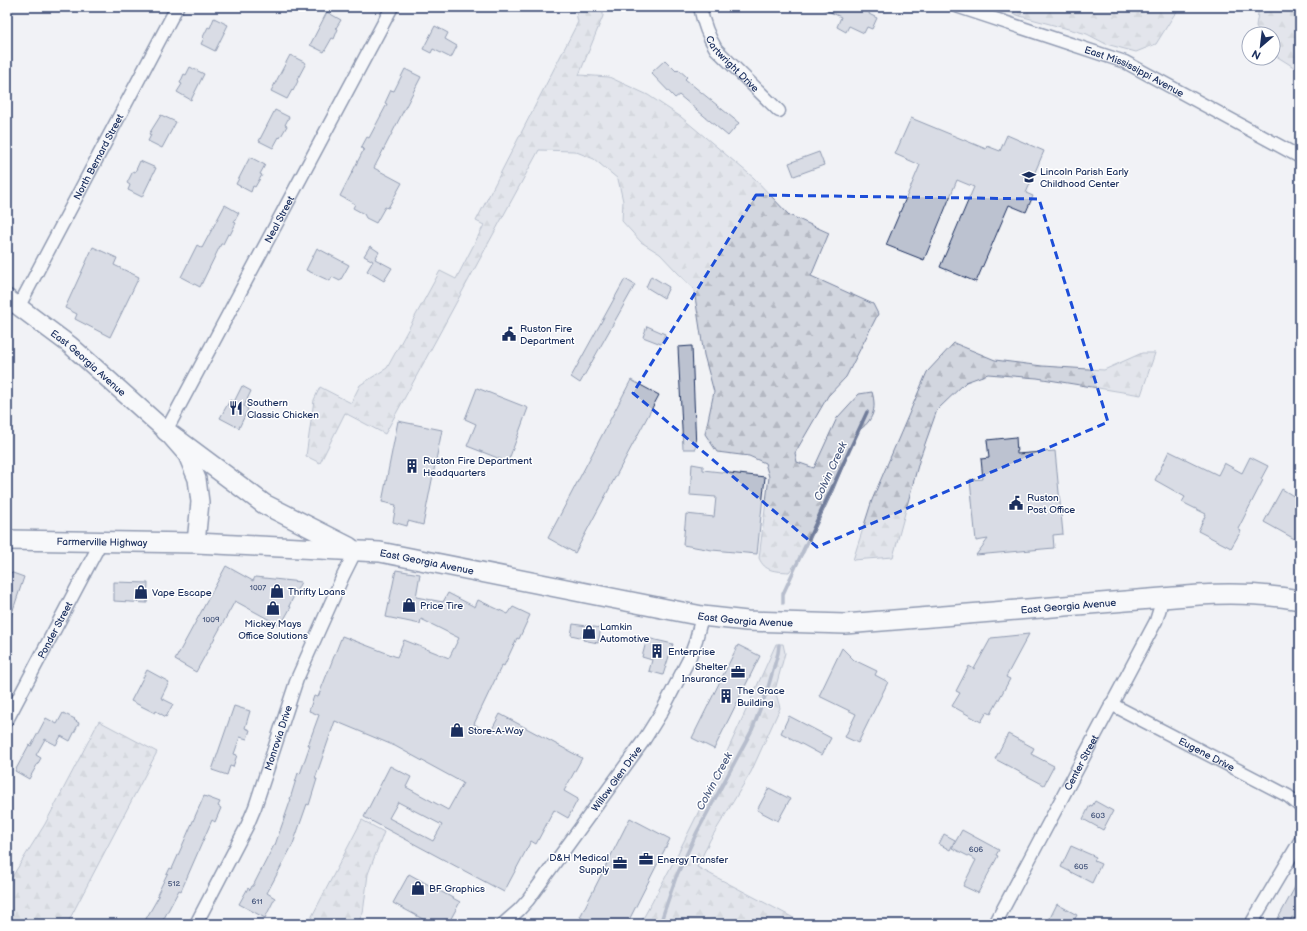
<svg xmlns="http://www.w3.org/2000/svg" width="1307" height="931" font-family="'Balsamiq Sans',sans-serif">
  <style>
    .forest { fill: url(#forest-firs); stroke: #76829e }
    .cemetery { fill: url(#cemetery-stones); stroke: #76829e }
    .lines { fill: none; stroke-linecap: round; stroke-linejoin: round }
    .stream { stroke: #707c9a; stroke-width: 3.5 }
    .building { fill: #bcc2d0; stroke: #1b2f5e; fill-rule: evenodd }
    .minor-casing { stroke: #1b2f5e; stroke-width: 15 }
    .secondary-casing { stroke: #1b2f5e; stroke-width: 20 }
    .primary-casing { stroke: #1b2f5e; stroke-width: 22 }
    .minor { stroke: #fff; stroke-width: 12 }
    .secondary { stroke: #fff; stroke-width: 17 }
    .primary { stroke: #fff; stroke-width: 19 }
    .marked { fill: none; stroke: #1d4ed8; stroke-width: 3; stroke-dasharray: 8 5; stroke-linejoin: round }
    .labels { text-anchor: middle; stroke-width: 3; stroke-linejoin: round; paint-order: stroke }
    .number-label { font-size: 8px; fill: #43547a }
    .street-label { font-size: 10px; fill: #1b2f5e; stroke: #fff }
    .poi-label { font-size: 10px; fill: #1b2f5e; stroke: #fff; text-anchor: start }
    .water-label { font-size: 11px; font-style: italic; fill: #4c5c81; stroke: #fff }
  </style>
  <defs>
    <pattern id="forest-firs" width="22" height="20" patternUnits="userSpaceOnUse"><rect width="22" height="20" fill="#d2d6df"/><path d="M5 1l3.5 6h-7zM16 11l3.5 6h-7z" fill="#b4b8c2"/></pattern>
    <pattern id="cemetery-stones" width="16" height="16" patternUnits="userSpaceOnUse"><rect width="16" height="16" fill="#d2d6df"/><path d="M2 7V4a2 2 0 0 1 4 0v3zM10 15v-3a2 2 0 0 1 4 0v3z" fill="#b4b8c2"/></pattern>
  </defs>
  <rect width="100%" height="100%" fill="#f1f2f5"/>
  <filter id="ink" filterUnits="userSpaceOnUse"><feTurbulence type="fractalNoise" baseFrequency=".025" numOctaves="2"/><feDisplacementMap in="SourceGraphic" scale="8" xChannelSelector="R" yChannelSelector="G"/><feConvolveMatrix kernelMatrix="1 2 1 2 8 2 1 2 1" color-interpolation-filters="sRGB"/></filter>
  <g filter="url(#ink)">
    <path class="forest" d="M568,7h35v9l-24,59 30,2 39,18 33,22 73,61 35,37 40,18 -18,43 62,28 5,10 -32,63 -18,19 -33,57 2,9 17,6 23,-50 22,-24 13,-2c5,17 1,29 -14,39l-25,60 -29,62 -15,19c-14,-1 -24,0 -30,-14l10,-81 -4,-14 -16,-7 -32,-4 -12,-18 9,-42 -10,-37 -10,-65 -34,-36 -19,-12 -19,-21 1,-20 -5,-22 -24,-20 -20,-8 -35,-1 -154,284 -40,-21 -25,50 -14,-7 8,-56 6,-13 31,16 9,-18 27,-17 53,-97 16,8 28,-54 -8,-4 102,-199 -2,-9z
      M1025,7h157l-8,8 -18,29 -20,8 -30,-8 -19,-10 -67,-18z
      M1259,7h41v64l-27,-17v-20h-13l-4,-8z
      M954,343l41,17 47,6 62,4 38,-17h13l-14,42 -104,-17 -49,-4 -22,8 -29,28 -17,48 -27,99 -40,3 19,-60 55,-128z
      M776,644h7l2,9 -10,37 5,18 -29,64 -41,68 -13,27 108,57h-165c51,-90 93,-185 136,-280z
      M99,721l58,31 -90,172h-60v-39l38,-61z
      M362,820l22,12 -16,42 -5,39 -6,11h-49z"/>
    <path class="cemetery" d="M995,7h30l-5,9z"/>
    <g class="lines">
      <path class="stream" d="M783,603v-9l84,-182
        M660,924l16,-47 21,-45 55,-102 15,-39 11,-38 1,-8"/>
    </g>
    <path class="building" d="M819,7h42l9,4 -1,3 8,4 -5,11 -5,-2 -3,6 -15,-7 -3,6 -9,-5 4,-10z
      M327,12l14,8 -5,8 2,1 -4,10 -2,-1 -8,14 -14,-7z
      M214,18l14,7 -13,26 -14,-7 3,-6 -1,-1 5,-10 2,1z
      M435,26l13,7 -3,6 12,7 -6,12 -18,-9 -2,4 -8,-4z
      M290,55l16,8 -9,17 1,1 -5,10 -1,-1 -5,9 -16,-8z
      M665,60l11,11 2,-2 9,8 -2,2 54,44 -11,13 -49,-41 -4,3 -24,-25z
      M190,67l14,7 -13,26 -14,-8 5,-8 -2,-1 4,-9 2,1z
      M405,69l16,8 -47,91 28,15 -14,25 -3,-1 -9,16 -10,-5 -2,-4 -11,-6 2,-4 -15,-8 24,-47 -3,-1 6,-11 2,1 18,-34 -2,-1 6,-13 3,1z
      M275,110l14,7 -4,8 2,1 -7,12 -1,-1 -6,11 -14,-7z
      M161,115l15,7 -14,26 -14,-7 3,-6 -2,-1z
      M911,118l75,31 1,-3 13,5 7,-16 37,16 -18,42 7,3 -7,16 -17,-7 -33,77 -36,-15 34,-80 -17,-7 -33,80 -38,-15 34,-80 -25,-11z
      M819,152l5,13 -30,11 -5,-13z
      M250,157l15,8 -5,9 2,1 -7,12 -2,-1 -2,6 -15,-8z
      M140,161l16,7 -14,29 -14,-7 2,-5 -3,-2 6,-12 2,1z
      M225,205l14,8 -5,9 2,1 -6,12 -2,-1 -5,10h-2l-21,43 -19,-10 16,-32 5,3z
      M370,246l9,6 -4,7 17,9 -8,13 -17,-10 6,-10 -9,-5z
      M93,247l24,11 -3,7 25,12 -29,60 -35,-18 2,-5 -12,-6z
      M317,248l32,17 -9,16 -8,-4 -2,4 -24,-11z
      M651,276l18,11 -5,11 -18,-11z
      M625,279l10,6 -55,98 -9,-6z
      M647,326l18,8 -4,10 -18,-7z
      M692,346l4,103h-13l-5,-102z
      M631,380l28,15 -84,158 -27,-15z
      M242,386l9,5 -7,15 4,3 -9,19 -19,-10 10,-18 4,2z
      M477,388l51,20 -20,54 -41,-16 9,-22 -11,-5z
      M398,421l44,9 -19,95 -15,-4 -1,5 -14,-4 3,-17 -14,-3z
      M1016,437l1,17 38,-3 8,83 -10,1 1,13 -78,7 12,-16 -12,2 -6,-61 13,-1 -2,-20 8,-1 -2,-18z
      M1169,451l49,24 6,-12 18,10 8,-16 18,9 -7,13 2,1 -25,49 3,2 -10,17 -33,-17 8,-17 -24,-12 3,-5 -30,-17z
      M692,464l11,2v4l62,7 -8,77 -45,-4 -29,-5 3,-31 28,3 2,-20 -26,-2z
      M1282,489l18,11v42l-36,-20z
      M226,566l27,15 2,-4 46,5 -12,24 2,1 -9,16 -2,-1 -1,3 -44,-24 -39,71 -21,-12z
      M396,570l24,4 -4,23 27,5 5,-9 27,14 3,-7 30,14 5,-7 17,8 -11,24 -2,-1 -13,28 -2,-1 -28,59 16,9 10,-19 82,44 -18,33 14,8 -10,19 -14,-8 -18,34 -5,-3 -27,51 -140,-75 26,-51 21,11 -5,10 42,23 15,-27 -68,-37 -60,-25 -20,58h2l-8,26 -2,-1 -14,40 -26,49 8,5 -10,20 -26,-14 9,-16 2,2 2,-4h1l21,-41h1l16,-46h-1l8,-26 2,1 10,-29h-2l11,-30 -10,-4 5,-15 4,1 24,-61 55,21 7,-17 45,18 10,-20 -38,-19 -1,5 -34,-7zM398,802l44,23 -9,16 -44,-23z
      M7,571l17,6 -15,45h-2z
      M114,582l34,1 -1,20 -33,-2z
      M573,624l28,4 -3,15 -15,-3 1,-2 -13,-3z
      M1029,634l-23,43 4,2 -19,35 -4,-2 -6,10 -29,-16 8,-13 -4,-2 13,-25 5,3 17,-31z
      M647,638l26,6 -10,31 -14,-4 3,-11 -10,-3z
      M738,645l22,11 -46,93 -22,-11z
      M842,648l12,12 23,11 -2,4 13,7 -30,61 -13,-6 11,-23 -37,-18z
      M147,670l22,12 -8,16 12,6 -7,13 -10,-6 -1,2 -24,-12z
      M234,706l16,5 -5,17 5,2 -3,9 -7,-2 -6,17 3,1 -4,12 -3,-1 -3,9 -15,-5z
      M63,713l12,6 -1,1 5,3 -9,18 -9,-5 -5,9 -11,-6 -9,16 5,3 -12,21 -14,-8 14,-26 2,1 15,-28 11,6z
      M789,716l42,22 -9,17 -41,-22z
      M1008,734l26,14 -3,6 23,12 -10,19 -49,-26z
      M769,788l21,11 -12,22 -21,-11z
      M204,796l16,6 -2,4 3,2 -6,14 -3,-2 -31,71 -2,-1 -18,34h-18l16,-28 -2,-1 13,-27 2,1z
      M1095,801l18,10 -10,19 -20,-11 7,-14 2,1z
      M630,818l40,21 -43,85h-33l-14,-7z
      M962,830l37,20 -3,5 2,1 -20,37 -15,-7 13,-26 -24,-12z
      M944,834l11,6 -5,10 -11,-6z
      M1071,846l25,11 -2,4 7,3 -9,19 -31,-16z
      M409,874l51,28 -12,22h-16l-39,-21z
      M1300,878v37l-3,5 -5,-3 -3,7h-14z
      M1057,904l20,11 -5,9h-25z"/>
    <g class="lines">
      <defs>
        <g id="minor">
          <path id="s1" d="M700,7c3,15 8,29 16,42l63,62"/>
          <path id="s2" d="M959,7l166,55 175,95"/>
          <path id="s3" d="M19,306l158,-299"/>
          <path id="s4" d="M166,431l226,-424"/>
          <path id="s5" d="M1111,704l177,92 12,10"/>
          <path id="s6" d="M7,720l95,-180"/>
          <path id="s7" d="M196,924l51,-98 8,-19 42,-128 46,-103 13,-26"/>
          <path id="s8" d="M503,924l16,-14 9,-10 116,-160 18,-29 27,-52 7,-19 6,-24"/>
          <path id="s9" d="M995,924l161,-303 4,-13 -1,-10"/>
          <path d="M1251,924l49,-83"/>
        </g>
        <g id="secondary">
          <path id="s10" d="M7,298l63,47 96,86 21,24 10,24 3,23 -4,41"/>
        </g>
        <g id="primary">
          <path d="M166,431l98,73 85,43"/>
          <path id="s11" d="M7,540l189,3 184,9 322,64 45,5 98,3 354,-29c34,-2 68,-1 101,5"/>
        </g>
      </defs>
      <use href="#minor" class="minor-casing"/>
      <use href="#secondary" class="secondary-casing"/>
      <use href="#primary" class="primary-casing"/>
      <use href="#minor" class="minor"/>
      <use href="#secondary" class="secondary"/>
      <use href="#primary" class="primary"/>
    </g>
  </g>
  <path d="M0 0H1307V931H0ZM756,195l283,4 69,223 -291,125 -184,-154z" fill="#f1f2f5" fill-opacity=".55" fill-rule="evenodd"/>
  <path class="marked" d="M756,195l283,4 69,223 -291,125 -184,-154z"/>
  <defs>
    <symbol id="school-bare" viewBox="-9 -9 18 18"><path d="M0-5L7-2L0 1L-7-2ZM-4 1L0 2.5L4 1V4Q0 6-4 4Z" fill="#1b2f5e" stroke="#fff" stroke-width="2.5" paint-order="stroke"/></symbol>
    <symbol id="civic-bare" viewBox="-9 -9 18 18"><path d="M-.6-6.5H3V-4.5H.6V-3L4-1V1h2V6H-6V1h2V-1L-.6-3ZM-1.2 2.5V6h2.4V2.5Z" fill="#1b2f5e" stroke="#fff" stroke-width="2.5" paint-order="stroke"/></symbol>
    <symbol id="restaurant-bare" viewBox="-9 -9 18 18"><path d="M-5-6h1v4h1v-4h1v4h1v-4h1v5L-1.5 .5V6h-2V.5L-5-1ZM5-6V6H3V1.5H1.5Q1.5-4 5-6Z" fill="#1b2f5e" stroke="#fff" stroke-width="2.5" paint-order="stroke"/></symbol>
    <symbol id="building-bare" viewBox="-9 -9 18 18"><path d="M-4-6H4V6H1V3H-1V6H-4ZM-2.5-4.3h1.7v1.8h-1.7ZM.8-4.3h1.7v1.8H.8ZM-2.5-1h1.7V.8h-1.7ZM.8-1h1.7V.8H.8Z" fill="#1b2f5e" stroke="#fff" stroke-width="2.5" paint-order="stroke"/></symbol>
    <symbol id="shop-bare" viewBox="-9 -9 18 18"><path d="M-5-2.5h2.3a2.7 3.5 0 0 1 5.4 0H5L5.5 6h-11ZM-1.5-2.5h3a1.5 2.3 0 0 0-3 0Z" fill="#1b2f5e" stroke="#fff" stroke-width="2.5" paint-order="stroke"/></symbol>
    <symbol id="office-bare" viewBox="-9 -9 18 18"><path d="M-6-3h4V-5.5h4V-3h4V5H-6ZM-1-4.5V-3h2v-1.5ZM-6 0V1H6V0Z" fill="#1b2f5e" stroke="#fff" stroke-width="2.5" paint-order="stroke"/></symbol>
  </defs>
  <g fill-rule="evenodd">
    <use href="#school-bare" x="1019" y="167" width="20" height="20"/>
    <use href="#civic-bare" x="499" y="324" width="20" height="20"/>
    <use href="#restaurant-bare" x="226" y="398" width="20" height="20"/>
    <use href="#building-bare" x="402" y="456" width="20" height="20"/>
    <use href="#civic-bare" x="1006" y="493" width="20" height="20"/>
    <use href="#shop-bare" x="267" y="581" width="20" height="20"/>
    <use href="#shop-bare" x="131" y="582" width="20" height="20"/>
    <use href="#shop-bare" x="399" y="595" width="20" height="20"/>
    <use href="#shop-bare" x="263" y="598" width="20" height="20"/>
    <use href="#shop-bare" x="579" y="622" width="20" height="20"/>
    <use href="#building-bare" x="647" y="641" width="20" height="20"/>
    <use href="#office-bare" x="728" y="662" width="20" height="20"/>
    <use href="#building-bare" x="716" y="686" width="20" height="20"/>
    <use href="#shop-bare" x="447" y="720" width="20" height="20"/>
    <use href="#office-bare" x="636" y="849" width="20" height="20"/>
    <use href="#office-bare" x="610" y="853" width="20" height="20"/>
    <use href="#shop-bare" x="408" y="878" width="20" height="20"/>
  </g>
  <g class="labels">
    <g class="number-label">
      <text x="258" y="590">1007</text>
      <text x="211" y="622">1009</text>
      <text x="1098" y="818">603</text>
      <text x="976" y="852">606</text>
      <text x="1081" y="869">605</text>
      <text x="174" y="886">512</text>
      <text x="257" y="904">611</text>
    </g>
    <g class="street-label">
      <text dy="4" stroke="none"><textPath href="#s1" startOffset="67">Cartwright Drive</textPath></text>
      <text dy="4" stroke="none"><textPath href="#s2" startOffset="187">East Mississippi Avenue</textPath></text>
      <text dy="4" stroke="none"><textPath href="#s3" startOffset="169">North Bernard Street</textPath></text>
      <text dy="4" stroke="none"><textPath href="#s4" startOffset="240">Neal Street</textPath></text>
      <text dy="4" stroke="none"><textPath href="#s10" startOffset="104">East Georgia Avenue</textPath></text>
      <text dy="4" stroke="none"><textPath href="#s11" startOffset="95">Farmerville Highway</textPath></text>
      <text dy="4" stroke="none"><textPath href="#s11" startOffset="421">East Georgia Avenue</textPath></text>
      <text dy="4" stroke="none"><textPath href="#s11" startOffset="1069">East Georgia Avenue</textPath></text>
      <text dy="4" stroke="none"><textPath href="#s11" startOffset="745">East Georgia Avenue</textPath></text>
      <text dy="4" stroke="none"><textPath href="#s6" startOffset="102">Ponder Street</textPath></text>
      <text dy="4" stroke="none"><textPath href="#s7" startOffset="204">Monrovia Drive</textPath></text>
      <text dy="4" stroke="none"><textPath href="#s5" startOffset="108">Eugene Drive</textPath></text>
      <text dy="4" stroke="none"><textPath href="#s9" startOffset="183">Center Street</textPath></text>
      <text dy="4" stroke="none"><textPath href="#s8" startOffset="185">Willow Glen Drive</textPath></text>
    </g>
    <g class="poi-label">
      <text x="1040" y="175">Lincoln Parish Early<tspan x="1040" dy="12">Childhood Center</tspan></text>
      <text x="520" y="332">Ruston Fire<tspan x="520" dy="12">Department</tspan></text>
      <text x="247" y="406">Southern<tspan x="247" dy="12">Classic Chicken</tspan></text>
      <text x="423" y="464">Ruston Fire Department<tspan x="423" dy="12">Headquarters</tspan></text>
      <text x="1027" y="501">Ruston<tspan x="1027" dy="12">Post Office</tspan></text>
      <text x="288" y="595">Thrifty Loans</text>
      <text x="152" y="596">Vape Escape</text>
      <text x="420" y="609">Price Tire</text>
      <text x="273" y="627" text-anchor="middle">Mickey Mays<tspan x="273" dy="12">Office Solutions</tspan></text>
      <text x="600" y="630">Lamkin<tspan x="600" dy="12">Automotive</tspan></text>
      <text x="668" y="655">Enterprise</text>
      <text x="727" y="670" text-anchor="end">Shelter<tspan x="727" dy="12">Insurance</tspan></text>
      <text x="737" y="694">The Grace<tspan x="737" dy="12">Building</tspan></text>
      <text x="468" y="734">Store-A-Way</text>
      <text x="609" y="861" text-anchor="end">D&amp;H Medical<tspan x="609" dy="12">Supply</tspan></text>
      <text x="657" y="863">Energy Transfer</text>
      <text x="429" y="892">BF Graphics</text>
    </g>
    <g class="water-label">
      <text transform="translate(830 471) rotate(-65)" y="4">Colvin Creek</text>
      <text transform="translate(714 781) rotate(-62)" y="4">Colvin Creek</text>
    </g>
  </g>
  <rect width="1307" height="931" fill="none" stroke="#fff" stroke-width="24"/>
  <rect x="12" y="12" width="1283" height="907" fill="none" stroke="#1b2f5e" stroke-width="1.5" filter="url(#ink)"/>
  <g transform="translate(1261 46) rotate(208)"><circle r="19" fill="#ffffff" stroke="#a4acbf"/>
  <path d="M0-3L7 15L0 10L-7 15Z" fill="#1b2f5e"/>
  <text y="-6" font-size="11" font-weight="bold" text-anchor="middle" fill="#1b2f5e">N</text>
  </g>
</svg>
